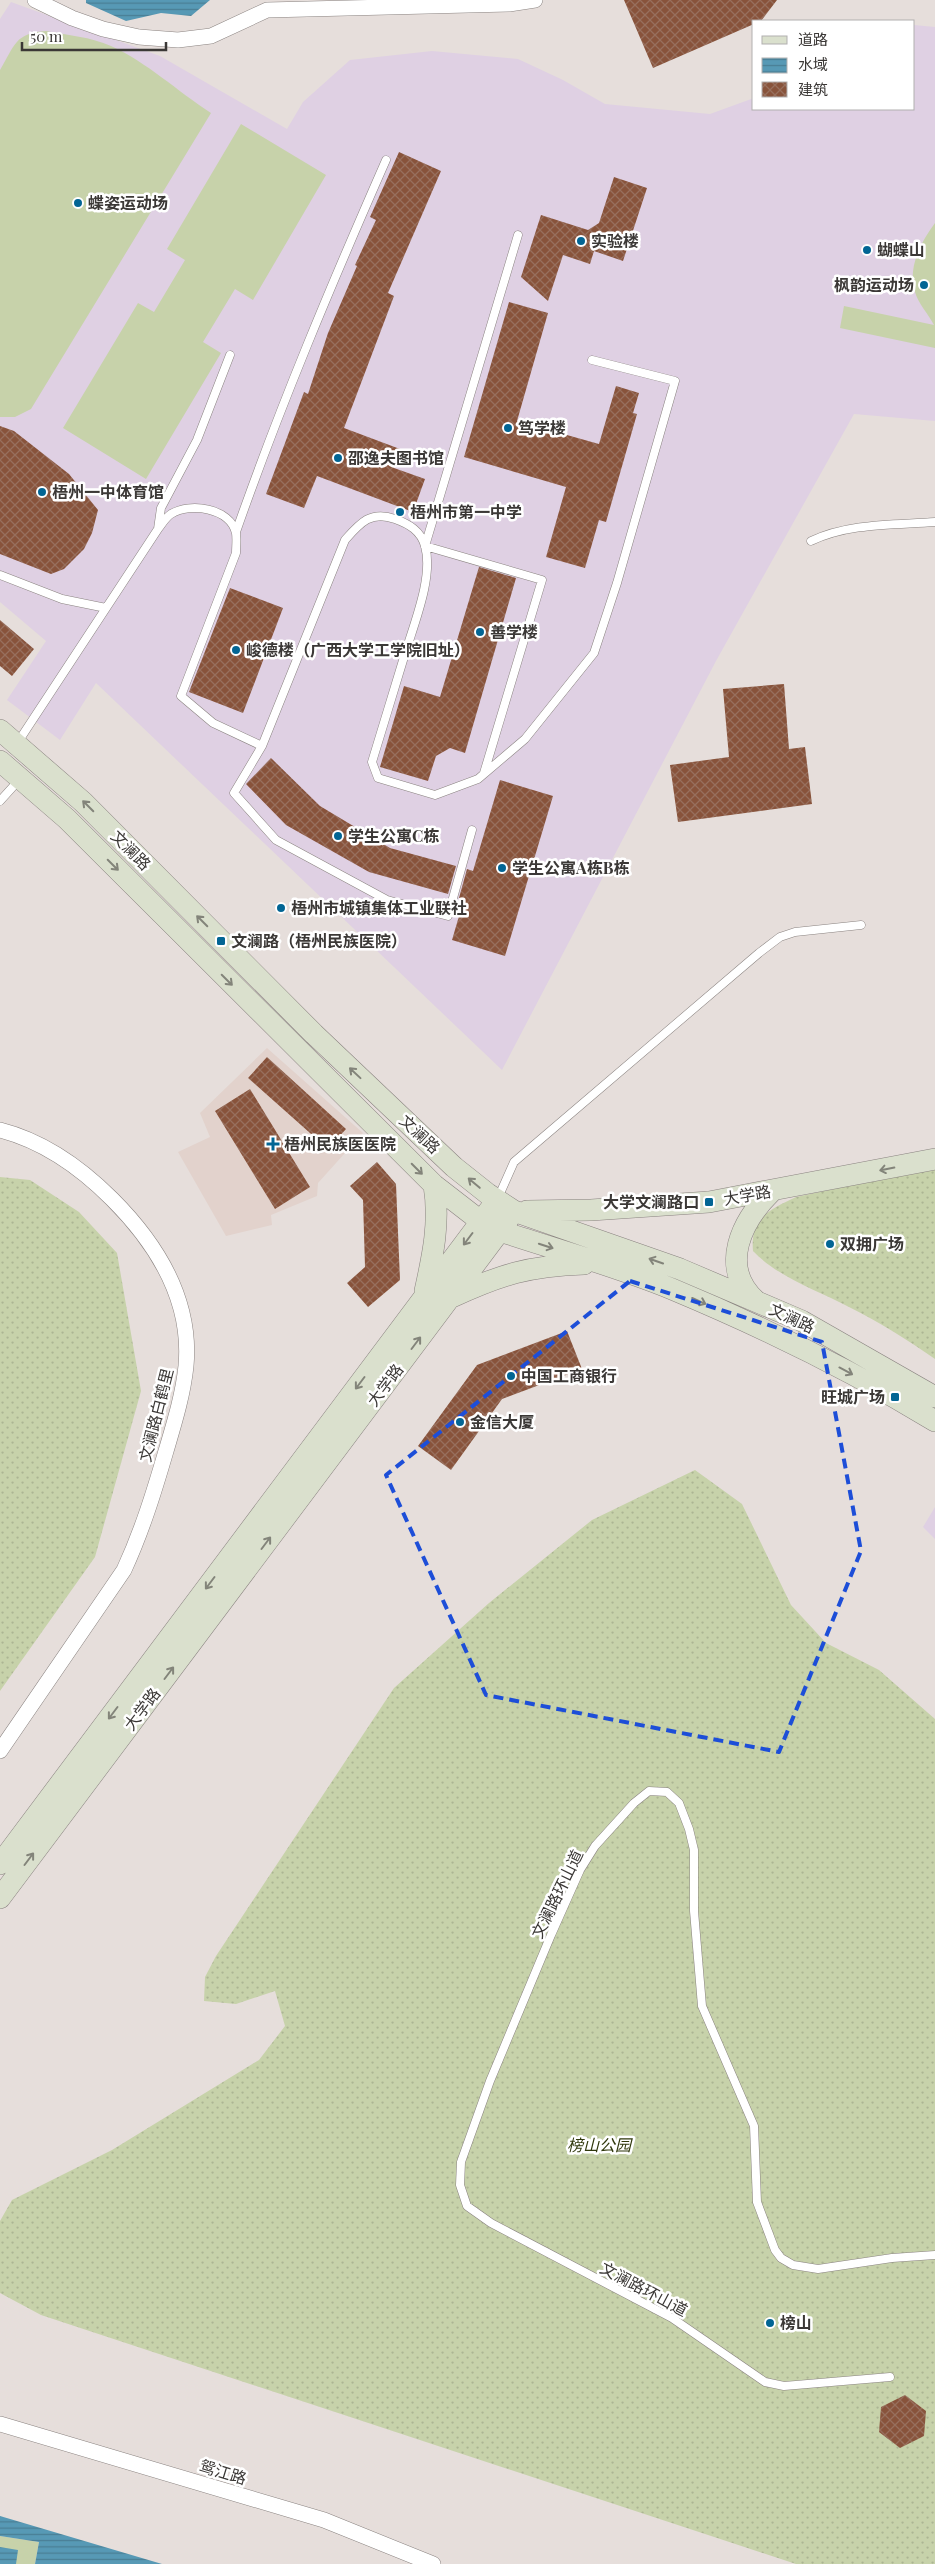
<svg xmlns="http://www.w3.org/2000/svg" width="935" height="2564" font-family="'Playfair Display','Noto Sans SC',serif">
  <style>
    .built { fill: #e2d2cc }
    .education { fill: #dfd0e3 }
    .grass { fill: url(#grass-dots) }
    .garden { fill: #c7d2aa }
    .water { fill: url(#water-rules) }
    .building { fill: url(#building-cross-hatch) }
    .lines { fill: none; stroke-linecap: round; stroke-linejoin: round }
    .lane-casing { stroke: #8a8380; stroke-width: 9 }
    .street-casing { stroke: #8a8380; stroke-width: 16 }
    .secondary-casing { stroke: #8a8380; stroke-width: 22 }
    .lane { stroke: #fff; stroke-width: 8 }
    .street { stroke: #fff; stroke-width: 15 }
    .secondary { stroke: #dae0cd; stroke-width: 21 }
    .oneway { stroke: #83847a }
    .marked { fill: none; stroke: #1d4ed8; stroke-width: 4; stroke-dasharray: 10 6; stroke-linejoin: round }
    .poi-dot { fill: #026594; stroke: #fff; stroke-width: 2 }
    .labels { text-anchor: middle; stroke-width: 5; stroke-linejoin: round; paint-order: stroke }
    .poi-label { font-size: 16px; font-weight: bold; fill: #3b3836; stroke: #fff; text-anchor: start }
    .street-label { font-size: 16px; fill: #3b3836; stroke: #fff }
    .park-label { font-size: 16px; font-style: italic; fill: #30380c; stroke: #fff }
  </style>
  <defs>
    <pattern id="grass-dots" width="8" height="8" patternUnits="userSpaceOnUse" patternTransform="scale(1.25)"><rect width="8" height="8" fill="#c7d2aa"/><path d="M2 2h.1M6 6h.1" fill="none" stroke="#acb593" stroke-width="1.8" stroke-linecap="round"/></pattern>
    <pattern id="water-rules" width="6" height="5" patternUnits="userSpaceOnUse" patternTransform="scale(1.25)"><rect width="6" height="5" fill="#5799b5"/><path d="M0 2.5h6" fill="none" stroke="#497e94"/></pattern>
    <pattern id="building-cross-hatch" width="8" height="8" patternUnits="userSpaceOnUse" patternTransform="scale(1.25)"><rect width="8" height="8" fill="#88533b"/><path d="M0 0l8 8M0 8l8-8" fill="none" stroke="#976f5d"/></pattern>
  </defs>
  <rect width="100%" height="100%" fill="#e6dedb"/>
  <path class="built" d="M267,1048l96,85 -45,50 -1,13 -46,19 1,10 -46,11 -48,-84 32,-15 -10,-24z"/>
  <path class="education" d="M11,2l149,54 127,73 16,-27 47,-42 82,-9 86,8 45,21 42,24 105,10 44,-16v11h160v-84l21,2v394l-81,-7 -138,247 -214,409 -406,-387 -36,57 -53,-40 39,-59 -46,-39v-583z
    M935,1507v32l-12,-12z"/>
  <path class="grass" d="M935,1167v192c-27,-19 -56,-37 -86,-52 -32,-17 -70,-29 -96,-56 -3,-33 16,-41 43,-54z
    M0,1177l30,3 49,32 38,41 24,138 -46,166 -95,134z
    M695,1470l47,34 49,101 35,38 53,27 56,49v845h-139l-755,-249 -41,-22v-72l12,-21 100,-50 147,-90 26,-34 -10,-35 -39,13 -32,-3 1,-24 11,-21 178,-268 95,-85 103,-83z"/>
  <path class="garden" d="M46,31c21,4 45,6 65,15 37,17 66,45 100,67l-180,296 -16,8h-15v-347c15,-25 15,-37 46,-39z
    M241,124l85,51 -73,125 -18,-11 -32,53 18,11 -75,126 -83,-51 75,-125 16,9 31,-52 -18,-11z
    M935,223v125l-95,-20 4,-22 90,19c-5,-10 -16,-22 -19,-33 -8,-24 6,-50 20,-69z
    M0,2536l39,6 -4,22h-35z"/>
  <path class="water" d="M86,0h124l-19,16 -30,-3 -35,8 -40,-18z
    M0,2516l162,48h-127l4,-22 -39,-6z
    M0,2547l18,3 -2,14h-16z"/>
  <path class="building" d="M624,0h153l-16,21h-7v3l-101,44z
    M399,152l42,19 -53,122 6,3 -50,132 56,21 -6,19 31,11 -12,33 -96,-36 -13,32 -38,-14 38,-102 4,2 20,-61 29,-67 -2,-1 21,-45 -6,-3z
    M614,177l33,11 -24,73 -29,-10 -4,13 -27,-9 -15,46 -27,-24 20,-62 47,15 11,-7z
    M509,302l39,11 -31,108 82,23 17,-58 23,7 -6,20 4,1 -31,108 -7,-2 -14,48 -39,-11 20,-70 -102,-30z
    M0,426l14,5 55,43 29,36 -6,23 -8,16 -20,20 -13,5 -51,-20z
    M479,567l37,11 -51,175 -15,-5 -14,8 -8,25 -48,-14 24,-81 36,11z
    M230,588l53,20 -40,105 -54,-21z
    M0,620l34,29 -22,27 -12,-10z
    M784,684l5,65 16,-2 7,57 -134,18 -8,-57 59,-8 -6,-68z
    M271,758l49,48 70,42 66,18 -8,28 -79,-22 -83,-47 -40,-41z
    M500,780l53,16 -48,160 -53,-16 12,-41 -5,-1 8,-29 6,2z
    M267,1057l79,72 -18,20 -80,-71z
    M250,1089l60,98 -35,22 -60,-98z
    M377,1162l19,22 4,96 -32,27 -21,-24 18,-16 -2,-67 -13,-14z
    M567,1331l15,38 -80,30 -51,71 -33,-24 59,-81z
    M905,2395l21,16 -2,25 -24,12 -21,-16 2,-25z"/>
  <g class="lines">
    <defs>
      <path id="lane" d="M158,529l3,-21 36,-68 33,-85
        M236,532c44,-126 96,-249 150,-372
        M811,541c38,-18 82,-16 124,-19
        M0,575l62,24 44,9
        M18,742l140,-213c4,-5 8,-12 13,-15 19,-12 59,-6 65,19 1,6 0,14 0,20l-55,143 32,27 49,23
        M484,773l58,-193 -117,-34 93,-311
        M0,801l19,-21
        M472,830l-24,86 -61,-16 -111,-60 -42,-47 28,-47 83,-206c15,-17 26,-30 50,-21 14,5 26,12 30,27 9,31 -12,80 -21,111 -11,35 -21,70 -32,105l6,16 57,17 43,-16 47,-40 69,-86 23,-70 58,-202 -83,-21
        M498,1198l16,-36 245,-209 21,-16 15,-5 66,-7
        M890,2377l-106,9 -19,-4 -93,-64 -181,-95 -24,-17 -7,-21 1,-23 29,-81 61,-146 29,-65 15,-24 39,-43 15,-12 18,1 12,11 10,26 5,21v61l8,95 52,120 3,76 18,48 6,8 12,7 25,4 74,-11 43,-3"/>
      <path id="street" d="M35,0l37,18 31,11 36,8 39,3 33,-4 56,-26 242,-6 26,-4
        M0,1130c43,11 81,38 112,69 45,45 80,101 74,167 -3,29 -12,58 -20,85 -12,41 -24,80 -42,119l-124,181
        M0,2424l324,96 109,44"/>
      <path id="secondary" d="M0,730l83,72 231,232 140,133 34,27 26,17 166,58 122,52 133,76
        M0,761l67,58 367,366 40,31 26,15c57,19 116,35 172,58 91,38 179,81 263,132
        M527,1211l64,-1 118,-8 226,-43
        M425,1291c8,-36 15,-69 9,-106
        M452,1297c50,-23 77,-31 132,-33
        M756,1301c-38,-34 -14,-81 16,-110
        M0,1864l491,-656
        M0,1898l508,-678"/>
    </defs>
    <use href="#lane" class="lane-casing"/>
    <use href="#street" class="street-casing"/>
    <use href="#secondary" class="secondary-casing"/>
    <use href="#lane" class="lane"/>
    <use href="#street" class="street"/>
    <use href="#secondary" class="secondary"/>
  </g>
  <defs><path id="oneway-shaft" d="M-6 0H5M1.5-3L5.5 0L1.5 3" fill="none" stroke-width="1.6" stroke-linecap="round" stroke-linejoin="round" transform="scale(1.25)"/></defs>
  <g class="oneway">
    <use href="#oneway-shaft" transform="translate(88 806) rotate(-135)"/>
    <use href="#oneway-shaft" transform="translate(113 865) rotate(45)"/>
    <use href="#oneway-shaft" transform="translate(202 921) rotate(-135)"/>
    <use href="#oneway-shaft" transform="translate(227 980) rotate(45)"/>
    <use href="#oneway-shaft" transform="translate(355 1073) rotate(-137)"/>
    <use href="#oneway-shaft" transform="translate(417 1169) rotate(45)"/>
    <use href="#oneway-shaft" transform="translate(887 1169) rotate(169)"/>
    <use href="#oneway-shaft" transform="translate(474 1183) rotate(-140)"/>
    <use href="#oneway-shaft" transform="translate(468 1239) rotate(127)"/>
    <use href="#oneway-shaft" transform="translate(546 1246) rotate(18)"/>
    <use href="#oneway-shaft" transform="translate(656 1261) rotate(-161)"/>
    <use href="#oneway-shaft" transform="translate(699 1301) rotate(24)"/>
    <use href="#oneway-shaft" transform="translate(416 1343) rotate(-53)"/>
    <use href="#oneway-shaft" transform="translate(846 1371) rotate(28)"/>
    <use href="#oneway-shaft" transform="translate(360 1383) rotate(127)"/>
    <use href="#oneway-shaft" transform="translate(266 1543) rotate(-53)"/>
    <use href="#oneway-shaft" transform="translate(210 1583) rotate(127)"/>
    <use href="#oneway-shaft" transform="translate(169 1673) rotate(-53)"/>
    <use href="#oneway-shaft" transform="translate(113 1713) rotate(127)"/>
    <use href="#oneway-shaft" transform="translate(29 1859) rotate(-53)"/>
  </g>
  <path class="marked" d="M630,1281l192,61 39,209 -82,201 -293,-57 -100,-220z"/>
  <g class="poi-dot">
    <circle cx="78" cy="203" r="5"/>
    <circle cx="581" cy="241" r="5"/>
    <circle cx="867" cy="250" r="5"/>
    <circle cx="924" cy="285" r="5"/>
    <circle cx="508" cy="428" r="5"/>
    <circle cx="338" cy="458" r="5"/>
    <circle cx="42" cy="492" r="5"/>
    <circle cx="400" cy="512" r="5"/>
    <circle cx="480" cy="632" r="5"/>
    <circle cx="236" cy="650" r="5"/>
    <circle cx="338" cy="836" r="5"/>
    <circle cx="502" cy="868" r="5"/>
    <circle cx="281" cy="908" r="5"/>
    <rect x="216" y="936" width="10" height="10" rx="2.5"/>
    <path d="M270.5 1136.5h5v5h5v5h-5v5h-5v-5h-5v-5h5z"/>
    <rect x="704" y="1197" width="10" height="10" rx="2.5"/>
    <circle cx="830" cy="1244" r="5"/>
    <circle cx="511" cy="1376" r="5"/>
    <rect x="890" y="1392" width="10" height="10" rx="2.5"/>
    <circle cx="460" cy="1422" r="5"/>
    <circle cx="770" cy="2323" r="5"/>
  </g>
  <g class="labels">
    <g class="poi-label">
      <text x="88" y="209">蝶姿运动场</text>
      <text x="591" y="247">实验楼</text>
      <text x="877" y="256">蝴蝶山</text>
      <text x="914" y="291" text-anchor="end">枫韵运动场</text>
      <text x="518" y="434">笃学楼</text>
      <text x="348" y="464">邵逸夫图书馆</text>
      <text x="52" y="498">梧州一中体育馆</text>
      <text x="410" y="518">梧州市第一中学</text>
      <text x="490" y="638">善学楼</text>
      <text x="246" y="656">峻德楼（广西大学工学院旧址）</text>
      <text x="348" y="842">学生公寓C栋</text>
      <text x="512" y="874">学生公寓A栋B栋</text>
      <text x="291" y="914">梧州市城镇集体工业联社</text>
      <text x="231" y="947">文澜路（梧州民族医院）</text>
      <text x="284" y="1150">梧州民族医医院</text>
      <text x="699" y="1208" text-anchor="end">大学文澜路口</text>
      <text x="840" y="1250">双拥广场</text>
      <text x="521" y="1382">中国工商银行</text>
      <text x="885" y="1403" text-anchor="end">旺城广场</text>
      <text x="470" y="1428">金信大厦</text>
      <text x="780" y="2329">榜山</text>
    </g>
    <g class="street-label">
      <text transform="translate(131 850) rotate(45)" y="6">文澜路</text>
      <text transform="translate(420 1134) rotate(43)" y="6">文澜路</text>
      <text transform="translate(747 1195) rotate(-10)" y="6">大学路</text>
      <text transform="translate(792 1318) rotate(25)" y="6">文澜路</text>
      <text transform="translate(385 1385) rotate(-53)" y="6">大学路</text>
      <text transform="translate(156 1415) rotate(-76)" y="6">文澜路白鹤里</text>
      <text transform="translate(142 1709) rotate(-53)" y="6">大学路</text>
      <text transform="translate(557 1894) rotate(-64)" y="6">文澜路环山道</text>
      <text transform="translate(644 2289) rotate(28)" y="6">文澜路环山道</text>
      <text transform="translate(223 2472) rotate(17)" y="6">鸳江路</text>
    </g>
    <g class="park-label">
      <text x="599" y="2151">榜山公园</text>
    </g>
  </g>
  <rect x="752" y="20" width="162" height="90" fill="#ffffff" stroke="#b1afaf"/>
  <rect x="762" y="36" width="25" height="8" fill="#dae0cd" stroke="#b1afaf"/>
  <text x="798" y="45" font-size="15" fill="#3b3836">道路</text>
  <rect x="762" y="58" width="25" height="15" fill="url(#water-rules)" stroke="#b1afaf"/>
  <text x="798" y="70" font-size="15" fill="#3b3836">水域</text>
  <rect x="762" y="82" width="25" height="15" fill="url(#building-cross-hatch)" stroke="#b1afaf"/>
  <text x="798" y="95" font-size="15" fill="#3b3836">建筑</text>
  <path d="M22 42v8h144v-8" fill="none" stroke="#3b3836" stroke-width="2.5"/>
  <text x="30" y="42" font-size="15" fill="#3b3836" stroke="#ffffff" stroke-width="4" paint-order="stroke">50 m</text>
</svg>
